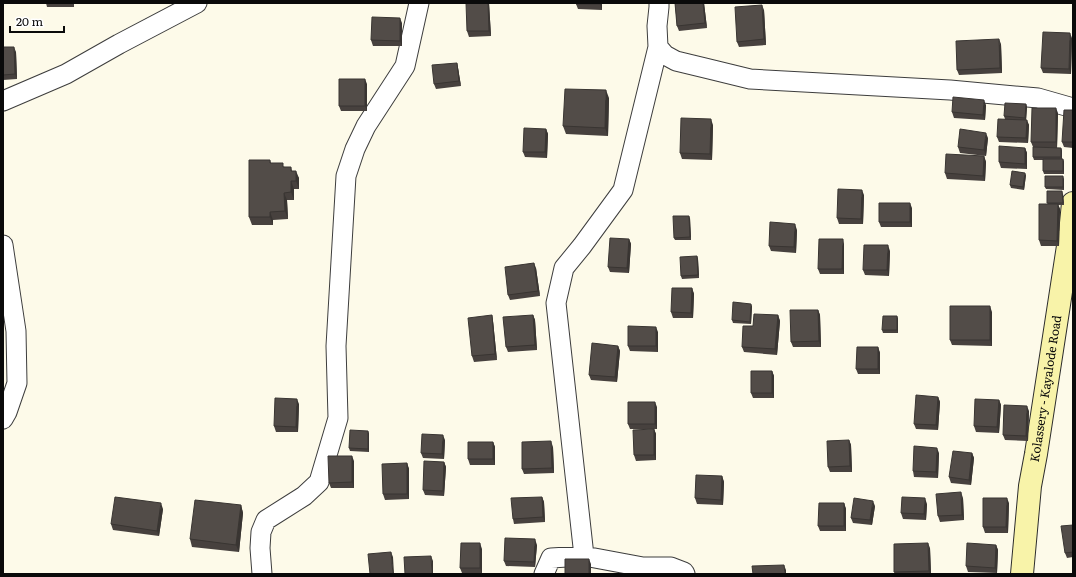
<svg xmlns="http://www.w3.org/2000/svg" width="1076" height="577" font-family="Literata,serif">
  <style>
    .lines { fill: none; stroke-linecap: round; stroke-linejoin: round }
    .street-casing { stroke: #3d3d3d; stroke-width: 21 }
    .secondary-casing { stroke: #2c2c2c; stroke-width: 24 }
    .street { stroke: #fff; stroke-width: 19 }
    .secondary { stroke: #f8f3a9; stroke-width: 22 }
    .wall { fill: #47413e }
    .shaded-wall { fill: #393532 }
    .building { fill: #524c48; stroke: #393532 }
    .labels { text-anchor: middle; stroke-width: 4; stroke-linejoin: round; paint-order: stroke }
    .street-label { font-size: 12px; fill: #0a0a0a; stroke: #fff }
  </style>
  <rect width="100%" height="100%" fill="#fdfae9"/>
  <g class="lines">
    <defs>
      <path id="street" d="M659,3v4l-2,19 1,21 7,8 11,6 29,7 45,11 200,11 88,8 35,10
        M3,101l63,-27 53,-30 78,-41
        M3,245l13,86 1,52 -10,29 -4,7
        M584,556l-28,-253 8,-35 18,-22 41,-56 35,-143
        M262,574l-2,-26 1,-16 5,-12 38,-24 15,-14 19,-64 -2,-72 10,-170 9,-27 11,-23 39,-60 14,-63
        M544,574l7,-16 33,-2 59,11h28l13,5 1,2"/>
      <g id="secondary">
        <path id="s1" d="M1022,574l8,-88 6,-32 34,-221 3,-30"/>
      </g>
    </defs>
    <use href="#street" class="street-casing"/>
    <use href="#secondary" class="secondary-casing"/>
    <use href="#street" class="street"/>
    <use href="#secondary" class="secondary"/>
  </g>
  <path class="wall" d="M46,3h28v4h-27z
    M489,3l2,33 -22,1 -2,-6z
    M602,3v7l-24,-1 -2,-5z
    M675,3h29l3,25 -28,3 -2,-5z
    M764,10l2,35 -27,2 -2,-5z
    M402,23v23h-29l-2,-6z
    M1072,38l-1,36 -28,-1 -2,-5z
    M1001,44l1,29 -43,2 -2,-5z
    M3,47l13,5 1,27 -14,1z
    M457,63l1,5 3,18 -25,3 -2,-5z
    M367,84v27h-26l-2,-5z
    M609,98l-1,38 -42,-2 -3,-8z
    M1026,104l1,3 -1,13 3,5 -1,18 -29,-1 -2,-5 8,-18 -1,-3z
    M986,105l-1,15 -31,-2 -2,-6z
    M1073,110v38l-9,-1 -2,-5z
    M1058,113l-1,35h4l1,3v8h1l1,3v12h-20l-1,-3v-11h-9l-1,-3v-10l-2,-5z
    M713,125l-1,35 -30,-1 -2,-6z
    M546,129l2,5 -1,24 -22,-1 -2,-5z
    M988,138l-2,18 -26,-3 -2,-6z
    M1025,148l2,5v16l-26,-1 -2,-6z
    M984,156l2,6 -1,19 -38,-2 -2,-6z
    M270,160l1,3 14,4h6l1,4 7,7v11h-5v11h-7l1,19 -15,1v5h-21l-3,-8z
    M1026,175l-2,15 -13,-2 -1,-3z
    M1064,179v11l-18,-1 -1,-2z
    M1063,194l1,11h-6l2,4 -1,37h-18l-2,-6 9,-36 -1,-1z
    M864,195l-1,29h-24l-2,-6z
    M912,208v19h-31l-2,-5z
    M690,218l1,22h-16l-1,-2z
    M797,230l-1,23 -25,-2 -2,-5z
    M629,239l2,5 -2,29 -19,-1 -2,-5z
    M844,244v30h-24l-2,-5z
    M890,251l-1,25 -24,-1 -2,-5z
    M697,256l1,3 1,19 -17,1 -1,-3z
    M536,268l4,28 -30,4 -2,-5z
    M692,288l2,6 -1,24h-20l-2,-6z
    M752,306l-1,18 -18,-1 -1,-3z
    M818,310l2,5 1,32h-28l-2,-5z
    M992,312v34l-40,-1 -2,-5z
    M492,315l1,6 4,39 -23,2 -2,-6z
    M533,315l2,5 2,30 -29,2 -2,-5z
    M778,315l2,6 -3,34 -33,-3 -2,-5 11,-21z
    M897,316l1,3v14h-15l-1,-3z
    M658,332v20l-28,-1 -2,-5z
    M618,346l2,5 -3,31 -26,-2 -2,-5z
    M878,347l2,6v21h-22l-2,-5z
    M772,371l2,5v22h-21l-2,-5z
    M938,397l2,5 -2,28 -22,-1 -2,-5z
    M999,400l2,5 -2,28 -23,-1 -2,-6z
    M299,404l-1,28h-22l-2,-6z
    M657,407v22h-3l2,5v26l-20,1 -2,-6 19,-26h-23l-2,-5z
    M1029,411l-1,30 -23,-1 -2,-5z
    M368,431l1,3v18l-19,-1 -1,-3z
    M445,440l-1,19 -21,-1 -2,-5z
    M849,440l2,5 1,27h-22l-2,-5z
    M493,442l2,5v18h-25l-2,-6z
    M553,447l1,26 -30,1 -2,-5z
    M939,453l-1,25 -24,-1 -1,-6z
    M972,453l2,5 -3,27 -20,-2 -2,-6z
    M354,461v27h-23l-2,-5z
    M444,462l2,5 -2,29 -19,-1 -2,-5z
    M407,463l2,6v30l-24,1 -2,-6z
    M722,476l2,6 -1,23 -26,-1 -2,-6z
    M542,497l2,5 1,20 -31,2 -1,-5z
    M963,498l1,22 -24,2 -2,-6z
    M844,503l2,6v22h-26l-2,-5z
    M1009,503l-1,30h-23l-2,-6z
    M927,504l-1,16 -23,-1 -2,-6z
    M241,505l2,8 -4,39 -47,-5 -2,-8z
    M875,506l-3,19 -19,-2 -2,-5z
    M163,509l-4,27 -46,-6 -2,-6z
    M1073,525v32l-6,1 -2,-5z
    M537,545l-2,22 -29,-1 -2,-5z
    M996,545l2,5 -1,23 -29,-1 -2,-6z
    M930,548l1,26h-36l-1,-2z
    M482,549v25l-20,-1 -2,-5z"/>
  <path class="shaded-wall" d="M488,3h1l2,33 -2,-5z
    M600,3h2v7l-2,-6z
    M703,3h1l3,25 -2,-5z
    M762,5l2,5 2,35 -2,-6z
    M400,18l2,5v23l-2,-5z
    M1070,33l2,5 -1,36 -2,-5z
    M999,39l2,5 1,29 -2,-5z
    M14,47l2,5 1,27 -2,-5z
    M457,63l1,5 3,18 -2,-5z
    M365,79l2,5v27l-2,-5z
    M606,90l3,8 -1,38 -3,-8z
    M984,100l2,5 -1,15 -2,-5z
    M1026,104l1,3 -1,14 -1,-3z
    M1056,108l2,5 -1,35 -1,-6z
    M711,119l2,6 -1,35 -2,-6z
    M1027,120l2,5 -1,18 -2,-5z
    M546,129l2,5 -1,24 -2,-6z
    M986,133l2,5 -2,18 -2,-6z
    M1025,148l2,5v16l-2,-5z
    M1061,148l1,3v9l-1,-3z
    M984,156l2,6 -1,19 -2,-5z
    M1063,159l1,3v12l-1,-3z
    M296,171l3,7v11l-3,-8z
    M1025,173l1,2 -2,15 -1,-3z
    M1063,176l1,3v11l-1,-3z
    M291,181l3,8v11l-3,-8z
    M862,190l2,5 -1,29 -2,-5z
    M1062,191l1,3 1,11 -1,-2z
    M284,193l3,7 1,19 -3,-8z
    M910,203l2,5v19l-2,-5z
    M1058,204l2,5 -1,37 -2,-5z
    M270,212l3,8v5l-3,-8z
    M689,216l1,2 1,22 -1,-3z
    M795,224l2,6 -1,23 -2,-6z
    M629,239l2,5 -2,29 -2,-5z
    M843,239l1,5v30l-2,-5z
    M888,245l2,6 -1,25 -2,-6z
    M697,256l1,3 1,19 -1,-3z
    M534,263l2,5 4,28 -2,-5z
    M692,288l2,6 -1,24 -2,-5z
    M751,304l1,2 -1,18 -1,-2z
    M990,306l2,6v34l-2,-6z
    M818,310l2,5 1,32 -2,-6z
    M492,315l1,6 4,39 -2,-6z
    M533,315l2,5 2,30 -2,-5z
    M778,315l2,6 -3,34 -2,-6z
    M897,316l1,3v14l-1,-3z
    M656,327l2,5v20l-2,-6z
    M618,346l2,5 -3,31 -2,-5z
    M878,347l2,6v21l-2,-5z
    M772,371l2,5v22l-2,-5z
    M938,397l2,5 -2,28 -2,-5z
    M297,399l2,5 -1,28 -2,-5z
    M999,400l2,5 -2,28 -2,-6z
    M655,402l2,5v22l-2,-5z
    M1027,406l2,5 -1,30 -2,-5z
    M654,429l2,5v26l-2,-5z
    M368,431l1,3v18l-1,-3z
    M443,435l2,5 -1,19 -2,-5z
    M849,440l2,5 1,27 -2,-6z
    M551,441l2,6 1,26 -2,-5z
    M493,442l2,5v18l-2,-6z
    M937,448l2,5 -1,25 -2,-6z
    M972,453l2,5 -3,27 -2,-5z
    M352,456l2,5v27l-2,-6z
    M444,462l2,5 -2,29 -1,-5z
    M407,463l2,6v30l-2,-5z
    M722,476l2,6 -1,23 -2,-5z
    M961,492l2,6 1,22 -2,-5z
    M542,497l2,5 1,20 -2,-5z
    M925,498l2,6 -1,16 -2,-6z
    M1007,498l2,5 -1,30 -2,-6z
    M873,501l2,5 -3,19 -2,-5z
    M161,503l2,6 -4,27 -2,-5z
    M844,503l2,6v22l-2,-5z
    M241,505l2,8 -4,39 -3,-7z
    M535,539l2,6 -2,22 -1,-5z
    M480,543l2,6v25l-2,-6z
    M928,543l2,5 1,26h-1l-1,-3z
    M996,545l2,5 -1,23 -2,-5z
    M391,552l2,5 1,17h-1z
    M431,556l2,5v13h-1z
    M589,559l2,5v10h-2z
    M784,565l2,5v4h-1z"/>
  <path class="building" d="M466,3h22l1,28h-22z
    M576,3h24v1h-24z
    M675,3h28l2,20 -28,3z
    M762,5l2,34 -27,3 -2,-35z
    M372,17l28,1v23l-29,-1z
    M1043,32l27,1 -1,36 -28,-1z
    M999,39l1,29 -43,2 -1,-29z
    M3,47h11l1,27 -12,1z
    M457,63l2,18 -25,3 -2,-19z
    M339,79h26v27h-26z
    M565,89l41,1 -1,38 -42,-2z
    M953,97l31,3 -1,15 -31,-3z
    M1005,103l21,1 -1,14 -21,-2z
    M1032,108h24v34h-25z
    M1064,110h9v32h-11z
    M681,118l30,1 -1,35 -30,-1z
    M998,119l29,1 -1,18 -29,-1z
    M524,128l22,1 -1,23h-22z
    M960,129l26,4 -2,17 -26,-3z
    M999,146l26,2v16l-26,-2z
    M1033,147l28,1v9h-28z
    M946,154l38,2 -1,20 -38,-3z
    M1043,159h20v12h-20z
    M249,160h21v3h13v4h8v4h5v10h-5v11l-7,1 1,18 -15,1v5h-21z
    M1012,171l13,2 -2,14 -13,-2z
    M1045,176h18v11h-18z
    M838,189l24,1 -1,29 -24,-1z
    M1047,191h15l1,12h-16z
    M879,203h31v19h-31z
    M1039,204h19l-1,37 -18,-1z
    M673,216h16l1,21 -16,1z
    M770,222l25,2 -1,23 -25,-1z
    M610,238l19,1 -2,29 -19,-1z
    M819,239h24l-1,30h-24z
    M864,245h24l-1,25h-24z
    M697,256l1,19 -17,1 -1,-19z
    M534,263l4,28 -30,4 -3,-28z
    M672,288h20l-1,25 -20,-1z
    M733,302l18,2 -1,18 -18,-2z
    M950,306h40v34h-40z
    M790,310h28l1,31 -28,1z
    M754,314l24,1 -3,34 -33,-2 1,-21h10z
    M492,315l3,39 -23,2 -4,-38z
    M533,315l2,30 -29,2 -3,-30z
    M883,316h14v14h-15z
    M628,326l28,1v19h-28z
    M592,343l26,3 -3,31 -26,-2z
    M857,347h21v22h-22z
    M751,371h21v22h-21z
    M916,395l22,2 -2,28 -22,-1z
    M275,398l22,1 -1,28 -22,-1z
    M975,399l24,1 -2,27 -23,-1z
    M628,402h27v22h-27z
    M1004,405l23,1 -1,30 -23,-1z
    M654,429v26h-20l-1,-25z
    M350,430l18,1v18l-19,-1z
    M422,434l21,1 -1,19 -21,-1z
    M849,440l1,26 -22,1 -1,-26z
    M551,441l1,27 -30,1v-27z
    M468,442h25v17h-25z
    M914,446l23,2 -1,24 -23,-1z
    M953,451l19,2 -3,27 -20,-3z
    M328,456h24v26l-23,1z
    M424,461l20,1 -1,29 -20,-1z
    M407,463v31h-24l-1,-30z
    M696,475l26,1 -1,24 -26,-2z
    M961,492l1,23 -24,1 -2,-22z
    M115,497l46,6 -4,28 -46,-7z
    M542,497l1,20 -30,2 -2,-21z
    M902,497l23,1 -1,16 -23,-1z
    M854,498l19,3 -3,19 -19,-2z
    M983,498h24l-1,29h-23z
    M195,500l46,5 -5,40 -46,-6z
    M819,503h25v23h-26z
    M1073,525v27l-8,1 -4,-27z
    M505,538l30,1 -1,23 -30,-1z
    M461,543h19v25h-20z
    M928,543l1,28 -35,1v-28z
    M967,543l29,2 -1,23 -29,-2z
    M391,552l2,22h-23l-2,-20z
    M431,556l1,18h-27l-1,-17z
    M565,559h24v15h-24z
    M784,565l1,9h-32l-1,-8z"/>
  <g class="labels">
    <g class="street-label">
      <text dy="4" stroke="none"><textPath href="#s1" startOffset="187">Kolassery - Kayalode Road</textPath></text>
    </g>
  </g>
  <rect width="1076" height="577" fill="none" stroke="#0a0a0a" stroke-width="8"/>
  <path d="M10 26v6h54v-6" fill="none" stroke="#0a0a0a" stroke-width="2"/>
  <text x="16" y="26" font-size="12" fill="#0a0a0a" stroke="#ffffff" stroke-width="3" paint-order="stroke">20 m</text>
</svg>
